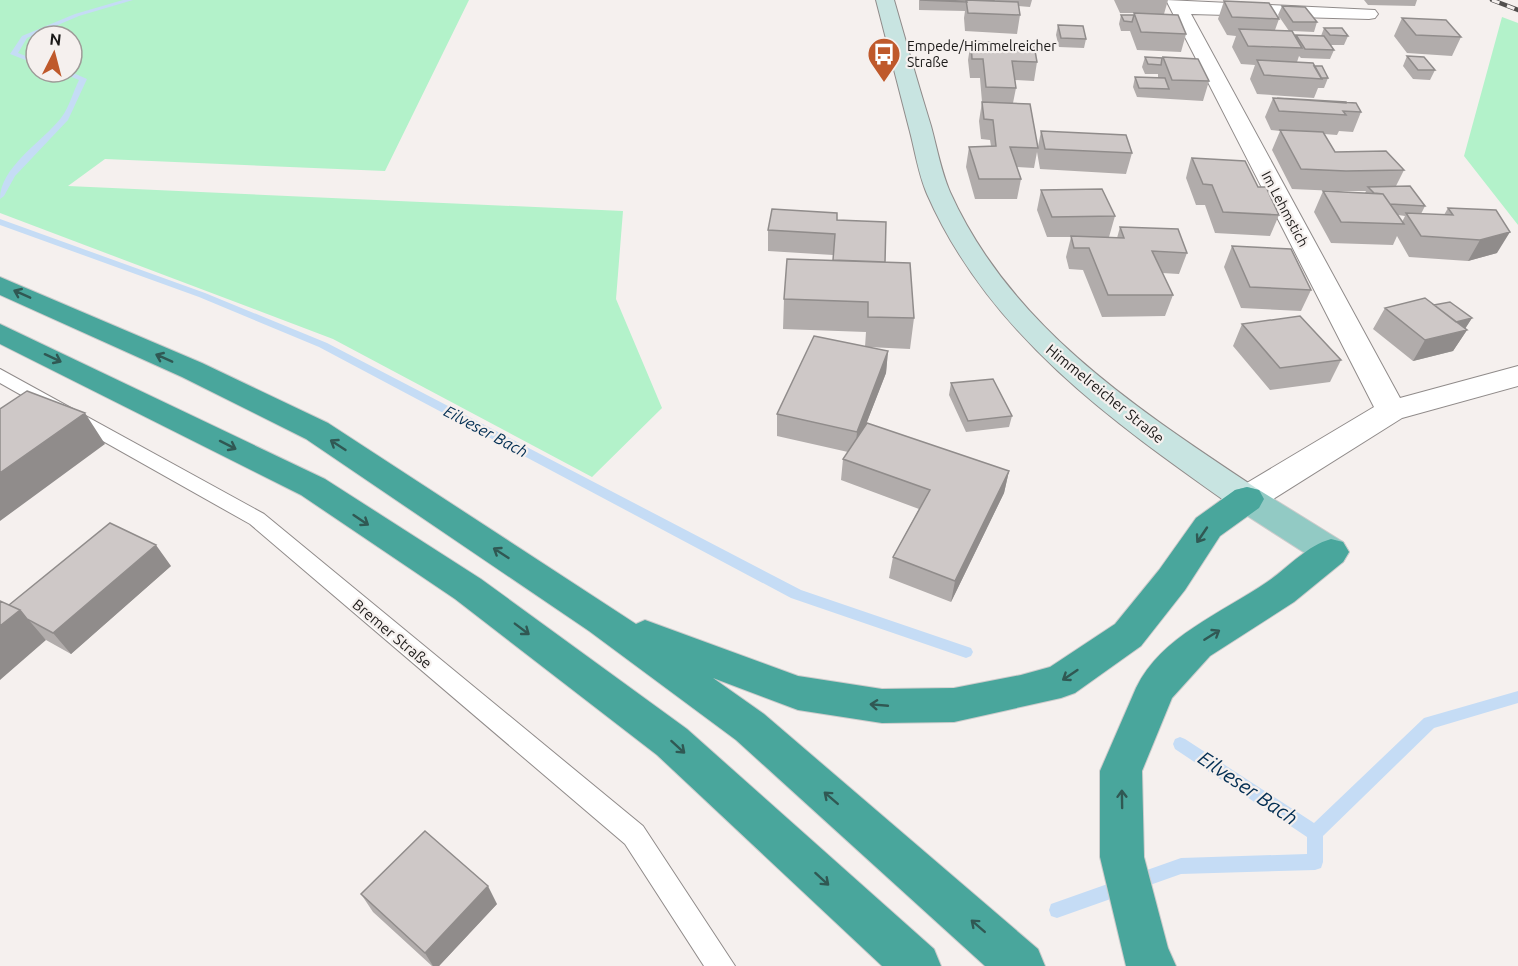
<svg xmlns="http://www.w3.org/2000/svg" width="1518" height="966" font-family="Ubuntu,sans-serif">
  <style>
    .green { fill: #b3f2ca; fill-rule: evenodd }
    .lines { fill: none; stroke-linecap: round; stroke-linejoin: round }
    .stream { fill: #c5dcf5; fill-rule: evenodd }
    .lane-casing { stroke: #908b8a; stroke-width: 2 }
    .street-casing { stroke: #908b8a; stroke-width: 2 }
    .secondary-casing { stroke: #908b8a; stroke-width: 2 }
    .primary-casing { stroke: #cdcccc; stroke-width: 2 }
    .highway-casing { stroke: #cdcccc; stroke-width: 2 }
    .lane { fill: #fff; fill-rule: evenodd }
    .street { fill: #fff; fill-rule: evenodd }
    .secondary { fill: #c8e4e1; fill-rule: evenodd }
    .primary { fill: #92cac4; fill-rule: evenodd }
    .highway { fill: #49a69c; fill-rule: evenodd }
    .rail-casing { stroke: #514e4d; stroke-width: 4.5 }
    .rail { stroke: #f5f0ee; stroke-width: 3; stroke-dasharray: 8; stroke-linecap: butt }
    .wall { fill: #b1acab; fill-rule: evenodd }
    .shaded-wall { fill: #908c8b }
    .building { fill: #cec8c7; stroke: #908c8b; stroke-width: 1.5 }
    .oneway { stroke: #305853 }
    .labels { text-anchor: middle; stroke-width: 4.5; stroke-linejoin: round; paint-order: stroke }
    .far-poi-label { font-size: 14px; fill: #1b1918; stroke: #f5f0ee; text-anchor: start }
    .far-street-label { font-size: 14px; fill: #1b1918; stroke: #f5f0ee }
    .street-label { font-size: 15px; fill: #1b1918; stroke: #f5f0ee }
    .water-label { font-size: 16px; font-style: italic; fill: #022e53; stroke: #f5f0ee }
    .near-water-label { font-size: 20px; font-style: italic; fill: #022e53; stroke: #f5f0ee }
  </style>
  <rect width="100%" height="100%" fill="#f5f0ee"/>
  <path class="green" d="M0,0h469l-84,171 -280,-12 -37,27 555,25 -7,88 46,109 -70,69 -259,-138 -333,-126zM36,36h36v36h-36z
    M1502,17l16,6v202l-54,-69z"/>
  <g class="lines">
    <path class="stream" d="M123,0h10l-54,16 -52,22 -9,15 18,7v4l-26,-10 12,-18 53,-22z
      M60,72h11l16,7 -19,41 -53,56 -11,20 -4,3c0,-32 42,-57 61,-81 8,-10 12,-26 18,-38z
      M0,219l205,74 122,50 474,247 170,58 2,4 -2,4 -5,2 -175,-60 -472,-251 -120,-50 -199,-72z
      M1518,691v12l-84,25 -111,108v26l-2,6 -6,2 -134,4 -124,44 -6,-2 -2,-6 2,-6 130,-46 126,-4v-17l-132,-88 -2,-5 2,-5 5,-2 5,2 129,84 110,-105z"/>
    <defs>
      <path id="lane" d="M0,369l264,145 379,312 92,140h-31l-79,-122 -375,-320 -250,-141z"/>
      <path id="street" d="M1166,0l209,10 3,4 -3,4 -6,1 -178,-5 209,384 118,-32v20l-116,32 -143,90 -12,3 -12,-3 -5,-9 5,-9 139,-83z"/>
      <path id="secondary" d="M876,0h18c12,42 24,84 37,126 6,22 10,45 19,66 61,136 189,218 309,298l5,9 -5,9 -12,3 -12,-3c-122,-86 -246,-173 -308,-314 -9,-21 -12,-44 -18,-66 -11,-43 -22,-85 -33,-128z"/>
      <path id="primary" d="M1247,487l12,3 84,52 6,10 -6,10 -12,3 -12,-3 -84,-54 -5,-9 5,-9z"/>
      <path id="highway" d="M0,277l202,86 126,60 308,201 9,-4 153,56 84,13 72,-1 67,-13 29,-8 65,-43 44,-54 37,-52 39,-28 12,-3 12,3 5,9 -5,9 -39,28 -35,54 -44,56 -66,47 -14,5 -107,24 -72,1 -84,-13 -85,-32 51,36 274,235 7,17h-60l-249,-226 -147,-109 -283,-192 -124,-62 -182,-82z
        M0,324l325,155 156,100 206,150 247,220 7,17h-59l-225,-211 -202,-156 -154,-104 -301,-151z
        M1331,539l12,3 6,10 -6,10 -49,40 -84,54 -38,42 -30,73 2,86 24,91 8,18h-50l-26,-109v-86l36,-83c25,-52 86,-75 131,-106 21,-14 39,-36 64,-43z"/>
    </defs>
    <use href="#lane" class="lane-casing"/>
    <use href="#street" class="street-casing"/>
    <use href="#secondary" class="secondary-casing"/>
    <use href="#primary" class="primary-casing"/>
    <use href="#highway" class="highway-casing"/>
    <use href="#lane" class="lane"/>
    <use href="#street" class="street"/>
    <use href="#secondary" class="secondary"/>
    <use href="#primary" class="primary"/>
    <use href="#highway" class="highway"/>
    <defs>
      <path id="rail" d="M1492,0l26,10"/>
    </defs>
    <use href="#rail" class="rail-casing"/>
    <use href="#rail" class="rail"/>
  </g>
  <path class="wall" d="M919,0h113l-2,7 -12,-1 2,9 -3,19 -52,-3 -1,-13 1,-7 -46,-1z
    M1114,0h54l-4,14 22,20 -5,18 -44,-2 -7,-19h-9l-2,-7 2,-9h13v-2h-14z
    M1364,0h53l-2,6 -47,-1z
    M1224,1l55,18 -4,11 14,1 -11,-16 4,-9 35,16 -3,10 -22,-1 3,5 1,-1 25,1 3,-8 24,8 -4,9h-13l3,5 -4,9 -29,-1 -2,-2 -2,6 17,4 14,12 -4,10h-6l-4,10 -57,-4 -7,-15 5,-14 -14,-1 -9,-17 4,-11 -9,-1 -9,-16z
    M1402,18l59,19 -9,19 -45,-3 -13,-17z
    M1058,25l28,14 -2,9 -25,-1 -3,-12z
    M971,41l66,21 -3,19 -19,-1 1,8 -3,15 25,44 3,-16 91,22 -6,21 -86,-5 -3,-17 -3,16 -17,-1 4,12 -4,20h-42l-9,-32 3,-20 22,-1 -1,-6 -9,-1 -2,-18 3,-19 -2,-24h-10l-2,-18z
    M1407,56l28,14 -5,10 -17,-1 -10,-13z
    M1145,57l17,1 47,23 -6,20 -66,-4 -4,-10 2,-10 23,1v-4h-13l-3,-7z
    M1273,98l88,14 -8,20 -14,-1 -2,4 -13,-1 11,18 69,18 -8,16 29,20 -4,8 23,1 4,-7 49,45 -29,8 -59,-4 -12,-21 -4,9 -62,-2 -17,-31 9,-21 42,2 1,-2h-29l-45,-2 -20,-39 8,-19 -9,-1 -6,-13zM1398,215l7,1 -3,6z
    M1191,158l67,29 21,28 -9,21 -55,-3 -10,-28h-9l-10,-27z
    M1041,190l74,26 -6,21 8,1 3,-11 67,26 -8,21 -17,-1 11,22 -8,21 -63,1 -19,-47 -14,-1 -3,-12 5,-20h-24l-10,-27z
    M837,220l48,42 29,56 -4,31 -42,-2 20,4 -2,22 -20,51 143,47 -5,22 -53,109 -62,-24 4,-21 26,-48 -78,-29 2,-21 5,-7 -71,-16v-22l88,-67 1,-15 -83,-3 1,-30 49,-39v-5l-65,-4v-21z
    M1232,246l79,44 -10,21 -60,-3 -17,-41z
    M1434,305l38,13 -7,10 2,2 -14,21 -40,10 -40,-32 12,-21z
    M1242,324l99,36 -11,22 -60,8 -37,-44z
    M951,383l61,33 -3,11 -43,5 -17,-37z
    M171,566l-100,88 -25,-14 -37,-35z
    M361,894l136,10 -58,62h-7l-59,-54z"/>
  <path class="shaded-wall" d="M1510,232l-13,21 -29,8 12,-21z
    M1472,318l-7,11 -24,-3z
    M1467,330l-14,21 -40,10 12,-21z
    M888,351l-2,22 -31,80 2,-21z
    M85,413l20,31 -105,77v-48z
    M1009,471l-5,22 -53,109 4,-21z
    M156,545l15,21 -100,88 -18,-21z
    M20,610l26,30 -46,40v-54z
    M488,886l9,18 -58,62h-6l-8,-13z"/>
  <path class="building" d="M920,0h46l1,2z
    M966,0l52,2 2,13 -52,-2z
    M969,0h25v1z
    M1224,1l45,2 10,16 -47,-2z
    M1282,6l23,1 12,15h-24z
    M1134,13l44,2 8,19 -45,-2z
    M1121,15h13l-2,7 -8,-1z
    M1402,18l44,2 15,17 -45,-2z
    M1058,25l25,1 3,13 -25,-1z
    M1324,28h18l6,8 -18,-1z
    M1239,29l53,2 10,17 -54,-2z
    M1296,35l28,1 10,14 -29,-1z
    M971,41l63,4 3,17 -25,-1 4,27 -30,-1 -3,-28h-11z
    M1407,56l17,1 11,13h-17z
    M1145,57l17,1 -1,7 -13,-1z
    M1163,57l35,2 11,22 -37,-1z
    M1257,60l56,3 9,16 -58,-4z
    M1314,66h8l6,12h-7z
    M1135,77l30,1 4,11 -30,-1z
    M1273,98l83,5 5,9 -18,-1 3,4 -67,-4z
    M1277,98l69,4v1l-68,-5z
    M982,102l48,2 8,44 -28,-1 11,32h-42l-10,-32 27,-1 -3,-26 -9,-1z
    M1280,130l43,2 12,20 51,-1 18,19 -58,1 -45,-2z
    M1041,131l85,4 6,18 -87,-4z
    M1192,158l53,3 13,26h8l13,28 -56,-3 -11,-27 -9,-1z
    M1410,186l15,20 -35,-2 -7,-10 -9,-1 -6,-6z
    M1102,189l13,27 -63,1 -11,-27z
    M1323,191l60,3 21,30 -63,-2z
    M1448,208l48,2 14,22 -30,8 -59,-4 -15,-23 47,2z
    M772,209l65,4v7l49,2 -1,40 -52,-2 2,-26 -67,-4z
    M1120,227l58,2 9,24 -35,-2 21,44h-65l-19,-47h-15l-3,-12 53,2z
    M1232,246l59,3 20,41 -61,-3z
    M787,259l123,4 4,55 -46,-1v-15l-84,-3z
    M1425,298l42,32 -42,10 -40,-32z
    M1450,302l22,16 -16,4 -22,-17z
    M1300,316l41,44 -61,8 -38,-44z
    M814,336l74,15 -31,81 -80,-18z
    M993,379l19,37 -44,5 -17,-38z
    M27,391l58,22 -85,60v-64z
    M867,423l142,48 -54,110 -62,-24 37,-67 -87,-31z
    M110,523l46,22 -103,88 -26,-14 -7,-9 -11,-5z
    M0,601l20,9 -20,16z
    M425,831l63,55 -63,67 -64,-59z"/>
  <defs><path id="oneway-shaft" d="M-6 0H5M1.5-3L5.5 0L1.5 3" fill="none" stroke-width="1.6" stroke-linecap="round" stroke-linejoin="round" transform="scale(1.5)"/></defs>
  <g class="oneway">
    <use href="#oneway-shaft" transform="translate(22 294) rotate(-156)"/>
    <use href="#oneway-shaft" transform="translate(53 358) rotate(25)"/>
    <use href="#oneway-shaft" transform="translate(164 358) rotate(-156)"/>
    <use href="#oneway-shaft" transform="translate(228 445) rotate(27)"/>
    <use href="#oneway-shaft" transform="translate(338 445) rotate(-147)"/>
    <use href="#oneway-shaft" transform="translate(361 520) rotate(34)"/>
    <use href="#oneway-shaft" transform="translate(1202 535) rotate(124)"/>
    <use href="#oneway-shaft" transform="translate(501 553) rotate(-147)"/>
    <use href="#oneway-shaft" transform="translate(522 629) rotate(37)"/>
    <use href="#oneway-shaft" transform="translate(1212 635) rotate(-32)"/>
    <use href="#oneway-shaft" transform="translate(1070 675) rotate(146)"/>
    <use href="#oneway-shaft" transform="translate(879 705) rotate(-175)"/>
    <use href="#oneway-shaft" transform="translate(678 747) rotate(42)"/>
    <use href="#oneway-shaft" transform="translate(831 798) rotate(-139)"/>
    <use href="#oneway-shaft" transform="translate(1122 799) rotate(-91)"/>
    <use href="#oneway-shaft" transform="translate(822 879) rotate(42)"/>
    <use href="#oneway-shaft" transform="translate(978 926) rotate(-139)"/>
  </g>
  <defs>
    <symbol id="bus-pin" viewBox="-11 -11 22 30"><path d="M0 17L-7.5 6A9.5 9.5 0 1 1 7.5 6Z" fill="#bf592b" stroke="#f5f0ee"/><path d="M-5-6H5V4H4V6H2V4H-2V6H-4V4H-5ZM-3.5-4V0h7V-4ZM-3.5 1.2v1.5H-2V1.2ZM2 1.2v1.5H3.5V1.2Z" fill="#fff"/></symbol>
  </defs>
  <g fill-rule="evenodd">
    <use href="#bus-pin" x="865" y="35" width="38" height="52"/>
  </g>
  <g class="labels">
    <g class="far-poi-label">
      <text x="907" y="51">Empede/Himmelreicher<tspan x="907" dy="16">Straße</tspan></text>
    </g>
    <g class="far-street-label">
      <text transform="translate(1285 209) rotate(62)" y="5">Im Lehmstich</text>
    </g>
    <g class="street-label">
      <text transform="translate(1105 394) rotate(39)" y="5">Himmelreicher Straße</text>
      <text transform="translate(392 634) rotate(40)" y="5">Bremer Straße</text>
    </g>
    <g class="water-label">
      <text transform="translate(486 431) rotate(28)" y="6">Eilveser Bach</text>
    </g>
    <g class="near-water-label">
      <text transform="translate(1248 788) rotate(34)" y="7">Eilveser Bach</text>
    </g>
  </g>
  <g transform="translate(54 54) rotate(6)"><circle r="28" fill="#f5f0ee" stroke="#9e9a98" stroke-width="1.5"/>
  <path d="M0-4.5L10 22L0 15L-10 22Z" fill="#bf592b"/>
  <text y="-9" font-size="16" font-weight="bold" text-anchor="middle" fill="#1b1918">N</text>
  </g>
</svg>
